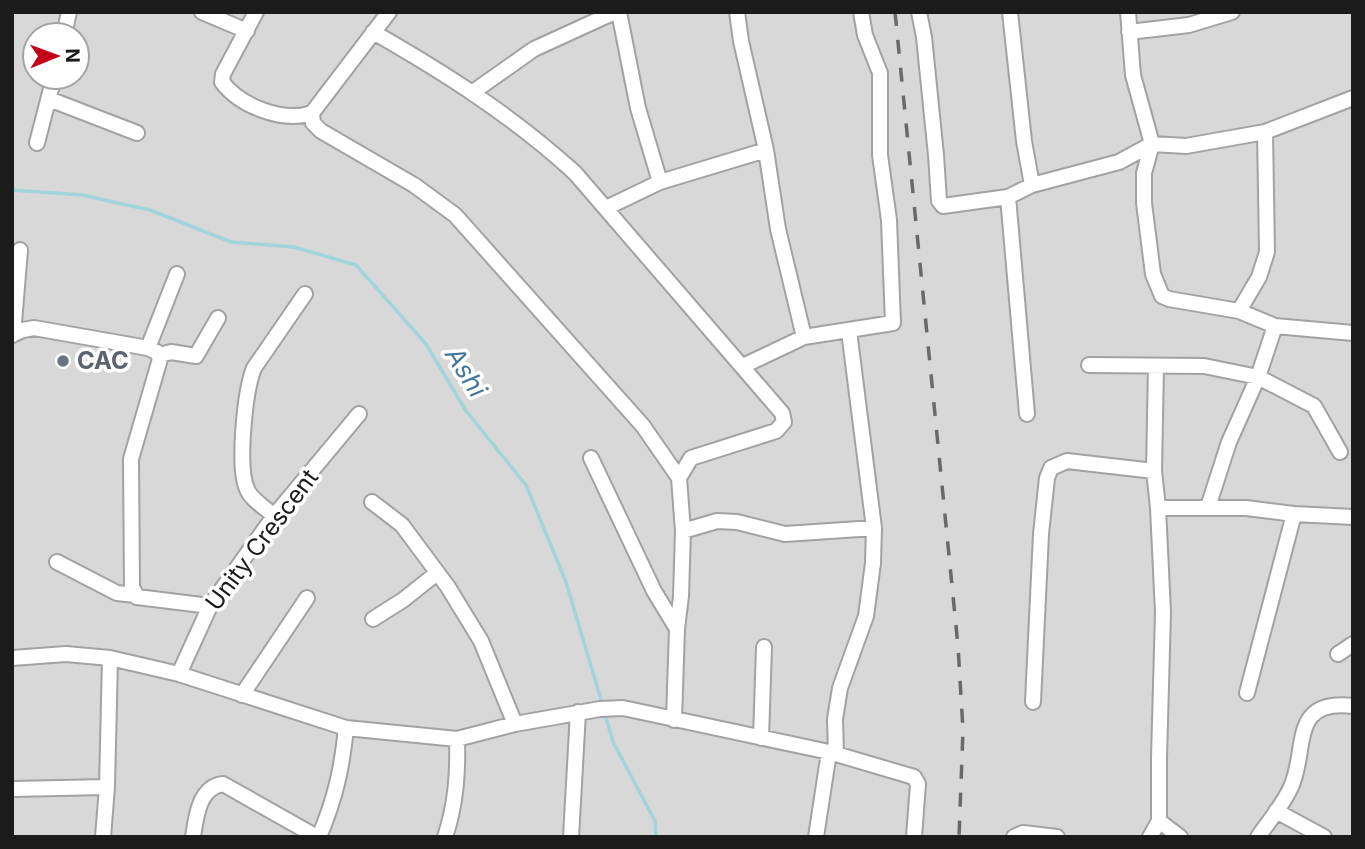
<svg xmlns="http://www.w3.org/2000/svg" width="1365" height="849" font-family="Inter,sans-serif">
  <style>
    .residential { fill: #d9d8d8; fill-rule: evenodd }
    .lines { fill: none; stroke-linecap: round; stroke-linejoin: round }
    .stream { stroke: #a1d4db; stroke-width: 3.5 }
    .minor-casing { stroke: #a2a2a2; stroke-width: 18 }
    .minor { stroke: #fff; stroke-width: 14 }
    .rail { stroke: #696969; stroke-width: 3.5; stroke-dasharray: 14 14; stroke-linecap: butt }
    .worship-dot { fill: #6b7280; stroke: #fff; stroke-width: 2.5 }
    .labels { text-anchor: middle; stroke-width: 7; stroke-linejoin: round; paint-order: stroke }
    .worship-label { font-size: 24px; font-weight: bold; fill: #5b616d; stroke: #fff; text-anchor: start }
    .street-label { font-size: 24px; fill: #1b1b1b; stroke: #fff }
    .water-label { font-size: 26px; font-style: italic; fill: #44789a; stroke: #fff }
  </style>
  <rect width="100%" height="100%" fill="#ede7e1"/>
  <path class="residential" d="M12,12h1341v825h-1341zM35,35h42v42h-42z"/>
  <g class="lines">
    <path class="stream" d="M12,190l70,5 68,15 81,32 63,5 62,18 70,79 40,67 60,74 40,97 36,121
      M605,714l8,28 42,79 1,16"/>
    <defs>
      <path id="minor" d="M202,12l45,19
        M256,12l-33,62 -1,8c18,24 61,41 90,31
        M389,12l-77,101 1,10 8,8 93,54 41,30 188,211 36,52 4,53 -2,65 -4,33 -3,91
        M619,12l19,96 22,74
        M737,12l4,29 25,109 12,79 26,108
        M919,12l5,25 12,118 3,46 4,5 65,-9 24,-12 87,-23 33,-18 34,2 79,-14 88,-34
        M1010,12l14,129 8,44
        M1128,12l5,63 19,69 -8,29v30l9,71 9,22 7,3 70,12 36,15 78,7
        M373,32c72,41 141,85 202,141l207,240 2,9 -8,9 -85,27 -12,20
        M1129,32l60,-7 43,-13
        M64,35l5,-23
        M473,92l61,-43 81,-37
        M49,99l88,34
        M37,143l17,-66
        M1008,197l19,217
        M606,208l54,-26 106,-32
        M177,274l-29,74 9,4 3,7 -29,100 1,128 5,10 73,9
        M1239,311l20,-34 8,-25 -2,-120
        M12,335l11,-5 11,-2 114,20
        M13,335l7,-85
        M160,355l11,-3 25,4 22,-38
        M1089,365l115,1 54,11 56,29 26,46
        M743,366l61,-29 89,-14 -4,-103 -9,-65v-82l-15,-38 -4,-23
        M591,458l63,133 23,38
        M372,502l30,23 46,62 33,54 34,83
        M1208,507l21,-65 29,-65 17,-51
        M1158,508h88l48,6 59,3
        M274,516c-8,-8 -23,-16 -27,-27 -10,-22 -2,-99 7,-121l51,-74
        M683,531l34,-10 20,1 48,12 89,-6
        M57,562l60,31 18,2
        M373,619l30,-19 34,-27
        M1338,654l15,-10
        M12,658l54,-4 44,4 69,16 167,54 111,11 58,-15 85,-15 23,-1 206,44 85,25 4,7 -4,53
        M179,674l31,-68 64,-90 85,-102
        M1247,693l47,-179
        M242,695l65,-97
        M1033,702l8,-168 6,-56 4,-10 16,-7 87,10
        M761,738l3,-91
        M836,754l-1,-35 5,-31 26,-72 7,-53 1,-35 -25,-197
        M12,789l95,-2
        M1276,811l48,26
        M1159,821l21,16
        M103,837l4,-50 3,-129
        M193,837c3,-20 6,-50 30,-53l94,53
        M319,837c16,-38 23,-68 27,-109
        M445,837c11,-33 13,-64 12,-98
        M571,837l7,-125
        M816,837l13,-85
        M1014,837l9,-4 34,4
        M1150,837l9,-16v-63l4,-146 -5,-104 -4,-37 2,-105
        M1258,837c11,-16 25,-32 33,-50 17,-37 -2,-89 62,-81"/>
    </defs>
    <use href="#minor" class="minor-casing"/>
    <use href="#minor" class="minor"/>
    <path class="rail" d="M895,12l63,634 5,84 -4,107"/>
  </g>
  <circle class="worship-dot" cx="63" cy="361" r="7"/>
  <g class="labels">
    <g class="worship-label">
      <text x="77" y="369">CAC</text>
    </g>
    <g class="street-label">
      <text transform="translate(262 540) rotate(-53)" y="8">Unity Crescent</text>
    </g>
    <g class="water-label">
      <text transform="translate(466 372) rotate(58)" y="9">Ashi</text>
    </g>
  </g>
  <rect width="1365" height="849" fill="none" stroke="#1b1b1b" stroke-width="28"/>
  <g transform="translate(56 56) rotate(89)"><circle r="33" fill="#ffffff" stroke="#a4a4a4" stroke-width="2"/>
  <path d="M0-5L12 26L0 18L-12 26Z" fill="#c40217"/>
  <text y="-10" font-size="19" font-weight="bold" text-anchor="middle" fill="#1b1b1b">N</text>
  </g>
</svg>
